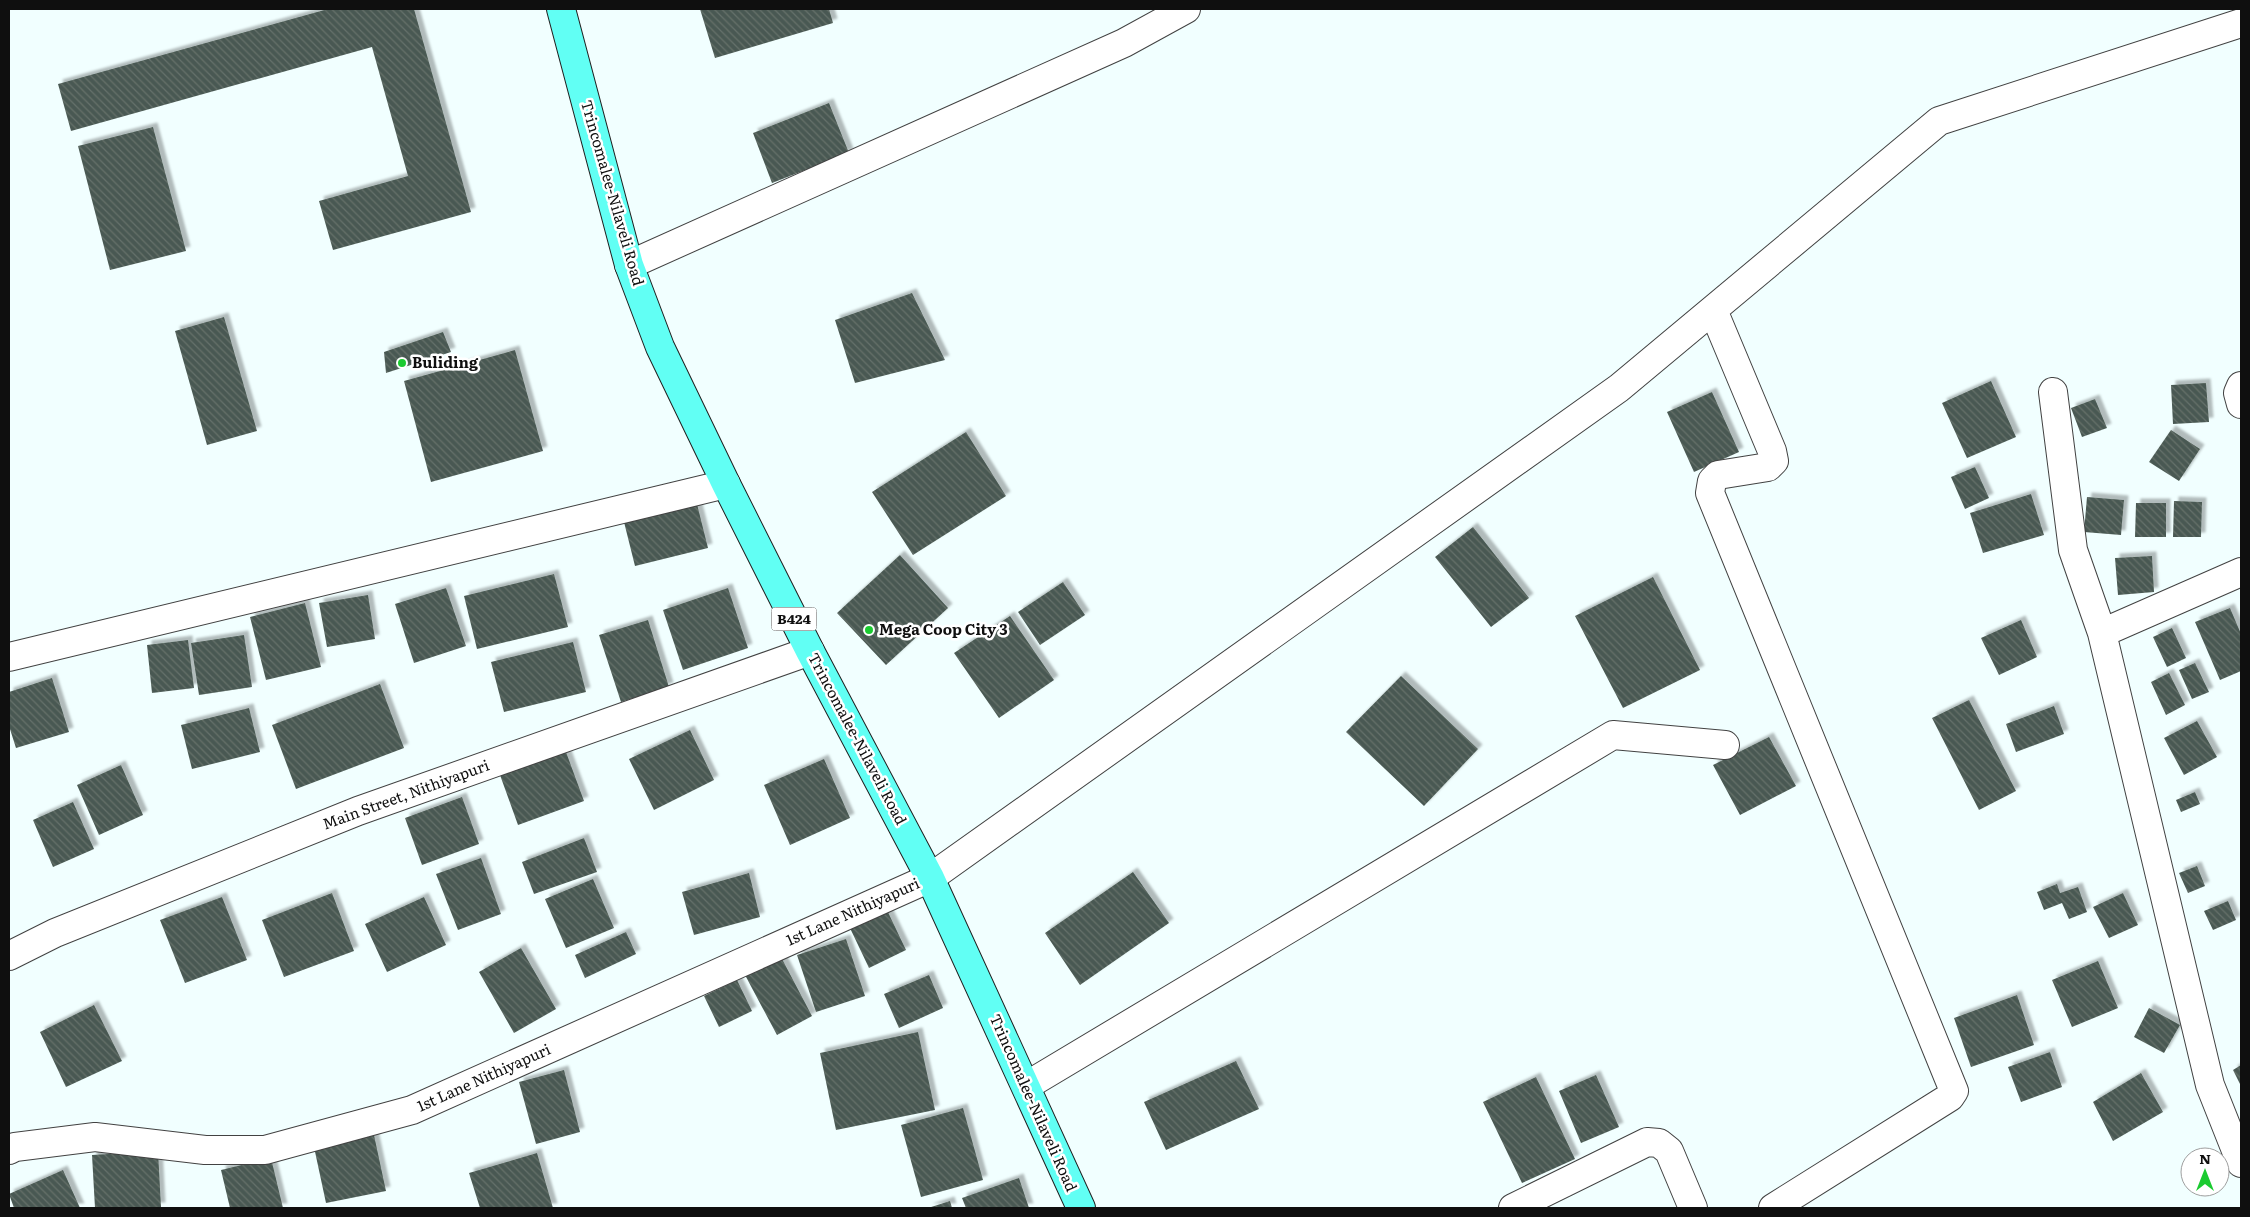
<svg xmlns="http://www.w3.org/2000/svg" width="2250" height="1217" font-family="Literata,serif">
  <style>
    .building { fill: url(#building-back-hatch); filter: url(#shadow) }
    .lines { fill: none; stroke-linecap: round; stroke-linejoin: round }
    .minor-casing { stroke: #424242; stroke-width: 30 }
    .major-casing { stroke: #202020; stroke-width: 30 }
    .minor { stroke: #fff; stroke-width: 28 }
    .major { stroke: #61fff4; stroke-width: 28 }
    .poi-dot { fill: #1bcb31; stroke: #fff; stroke-width: 2 }
    .labels { text-anchor: middle; stroke-width: 5; stroke-linejoin: round; paint-order: stroke }
    .shield { fill: #fff; stroke: #575757; stroke-width: 1 }
    .shield-label { font-size: 14px; font-weight: bold; fill: #0f0f0f }
    .street-label { font-size: 15px; fill: #0f0f0f; stroke: #fff }
    .poi-label { font-size: 15px; font-weight: bold; fill: #0f0f0f; stroke: #fff; text-anchor: start }
  </style>
  <defs>
    <pattern id="building-back-hatch" width="6" height="6" patternUnits="userSpaceOnUse" patternTransform="scale(1.25)"><rect width="6" height="6" fill="#4a5952"/><path d="M-1 5l2 2M0 0l6 6M5-1l2 2" fill="none" stroke="#65706b"/></pattern>
    <filter id="shadow"><feDropShadow dx="4.5" dy="-4.5" stdDeviation="1" flood-color="#0004"/></filter>
  </defs>
  <rect width="100%" height="100%" fill="#f1ffff"/>
  <path class="building" d="M328,9h86l57,203 -138,38 -14,-49 89,-25 -36,-129 -301,84 -13,-47z
    M700,9h129l4,14 -118,35z
    M829,103l20,50 -77,30 -19,-50z
    M153,127l33,124 -76,19 -32,-124z
    M912,293l33,67 -90,23 -20,-63z
    M224,317l33,114 -50,14 -32,-114z
    M443,332l8,20 -65,21 -2,-21z
    M515,350l28,101 -112,31 -27,-101z
    M1991,381l25,56 -49,21 -25,-55z
    M2206,383l3,39 -36,2 -2,-39z
    M1712,392l27,60 -45,20 -27,-60z
    M2095,399l12,29 -25,9 -11,-29z
    M2171,430l29,19 -21,32 -30,-19z
    M966,432l40,64 -93,59 -41,-63z
    M1975,467l14,31 -24,11 -14,-32z
    M2031,494l13,41 -61,18 -13,-40z
    M2087,497l37,3 -3,35 -37,-3z
    M2174,501l28,1 -1,35h-28z
    M2136,503h30v34h-31z
    M697,504l11,44 -73,18 -11,-44z
    M1473,527l56,71 -38,29 -56,-70z
    M900,555l48,53 -62,57 -49,-52z
    M2152,556l2,36 -36,3 -3,-37z
    M554,574l14,53 -91,22 -13,-53z
    M1653,577l47,93 -77,38 -48,-92z
    M1063,582l22,33 -45,30 -22,-33z
    M446,588l20,58 -52,17 -19,-59z
    M728,588l20,60 -65,22 -20,-60z
    M368,595l7,44 -48,8 -8,-44z
    M305,603l16,64 -55,13 -16,-63z
    M2230,608l11,26v37l-21,9 -25,-58z
    M1010,616l44,64 -55,38 -45,-65z
    M648,620l21,67 -48,15 -22,-67z
    M2021,620l16,37 -38,18 -18,-37z
    M2172,628l14,30 -19,9 -14,-30z
    M244,635l8,52 -53,8 -8,-52z
    M188,640l6,48 -42,5 -5,-48z
    M573,642l13,50 -82,20 -13,-50z
    M2195,663l14,29 -17,7 -13,-29z
    M2169,673l16,32 -19,10 -15,-33z
    M1401,676l77,73 -54,57 -78,-74z
    M52,678l17,54 -53,16 -7,-22v-34z
    M380,684l24,64 -108,41 -24,-64z
    M1969,700l47,91 -37,19 -47,-92z
    M2054,706l10,28 -48,18 -10,-28z
    M249,708l11,44 -68,17 -11,-44z
    M2197,721l20,36 -33,18 -20,-37z
    M690,730l24,50 -60,30 -25,-51z
    M1769,737l27,49 -56,29 -27,-50z
    M566,752l18,49 -66,24 -18,-50z
    M824,759l26,59 -60,27 -26,-60z
    M121,765l22,50 -44,20 -22,-50z
    M2195,792l5,12 -19,8 -5,-12z
    M462,797l17,47 -57,21 -17,-47z
    M73,802l21,47 -41,18 -20,-47z
    M584,838l13,34 -63,22 -12,-32z
    M481,858l20,56 -43,16 -22,-56z
    M2197,866l8,20 -17,7 -9,-20z
    M1133,872l36,51 -89,62 -35,-52z
    M749,873l11,44 -66,18 -12,-43z
    M593,879l21,49 -48,20 -21,-49z
    M2057,884l3,9 18,-6 9,25 -18,7 -7,-16 -18,7 -7,-18z
    M332,893l22,58 -70,26 -22,-57z
    M2123,893l15,32 -29,13 -16,-31z
    M222,897l25,63 -62,23 -25,-63z
    M424,897l22,48 -59,27 -22,-48z
    M2228,901l8,19 -23,10 -9,-19z
    M886,908l20,42 -37,18 -20,-42z
    M626,932l10,22 -51,24 -10,-23z
    M846,939l19,57 -49,16 -19,-57z
    M521,948l35,61 -42,24 -35,-61z
    M781,957l31,59 -35,19 -32,-60z
    M2098,961l20,47 -46,19 -20,-47z
    M929,975l14,33 -44,20 -15,-34z
    M737,980l15,31 -33,16 -15,-31z
    M2017,995l17,50 -63,22 -17,-49z
    M94,1005l28,56 -56,26 -26,-55z
    M2149,1008l31,17 -16,28 -30,-16z
    M918,1032l17,78 -99,20 -16,-77z
    M2050,1052l12,35 -41,15 -13,-35z
    M1236,1061l23,48 -93,41 -22,-48z
    M2241,1065v21l-8,-16z
    M564,1070l16,62 -44,12 -17,-62z
    M2141,1073l22,39 -50,29 -20,-39z
    M1596,1075l23,52 -38,16 -22,-52z
    M1536,1077l39,82 -53,24 -39,-81z
    M963,1108l20,72 -62,17 -20,-72z
    M374,1135l12,56 -60,12 -12,-56z
    M158,1151l3,56 -66,1 -3,-53z
    M537,1153l16,55h-73l-11,-35z
    M271,1158l12,50h-53l-9,-38z
    M63,1170l17,38h-66l-5,-14z
    M1019,1178l10,30h-63l-4,-10z
    M950,1201l2,7h-24z"/>
  <g class="lines">
    <defs>
      <path id="minor" d="M629,265l495,-222 62,-34
        M1713,310l59,141 2,10 -6,6 -50,8 -6,6 -2,12 244,598 -4,6 -177,111
        M2241,386l-3,7 3,11
        M2053,392l20,158 29,83
        M2241,572l-139,61 108,452 31,78
        M9,657l717,-173
        M9,956l46,-23 303,-122 452,-160
        M1026,1086l587,-351 112,10
        M9,1150l6,-3 80,-10 110,13h60l147,-40 518,-232 689,-490 320,-267 302,-98
        M1513,1208l134,-66 12,1 10,8 24,57"/>
      <path id="major" d="M561,9l68,256 31,82 66,137 84,167 120,227 151,330"/>
    </defs>
    <use href="#minor" class="minor-casing"/>
    <use href="#major" class="major-casing"/>
    <use href="#minor" class="minor"/>
    <use href="#major" class="major"/>
  </g>
  <g class="poi-dot">
    <circle cx="402" cy="363" r="5"/>
    <circle cx="869" cy="630" r="5"/>
  </g>
  <g class="labels">
    <rect class="shield" x="771.5" y="607.5" width="45" height="23" rx="4"/>
    <g class="shield-label">
      <text x="794" y="624">B424</text>
    </g>
    <g class="street-label">
      <text transform="translate(612 193) rotate(74)" y="5">Trincomalee-Nilaveli Road</text>
      <text transform="translate(857 739) rotate(62)" y="5">Trincomalee-Nilaveli Road</text>
      <text transform="translate(406 795) rotate(-20)" y="5">Main Street, Nithiyapuri</text>
      <text transform="translate(853 912) rotate(-24)" y="5">1st Lane Nithiyapuri</text>
      <text transform="translate(484 1078) rotate(-24)" y="5">1st Lane Nithiyapuri</text>
      <text transform="translate(1033 1103) rotate(66)" y="5">Trincomalee-Nilaveli Road</text>
    </g>
    <g class="poi-label">
      <text x="412" y="368">Buliding</text>
      <text x="879" y="635">Mega Coop City 3</text>
    </g>
  </g>
  <rect width="2250" height="1217" fill="none" stroke="#0f0f0f" stroke-width="20"/>
  <g transform="translate(2205 1172)"><circle r="24" fill="#ffffff" stroke="#9f9f9f"/>
  <path d="M0-4L9 19L0 12L-9 19Z" fill="#1bcb31"/>
  <text y="-8" font-size="14" font-weight="bold" text-anchor="middle" fill="#0f0f0f">N</text>
  </g>
</svg>
